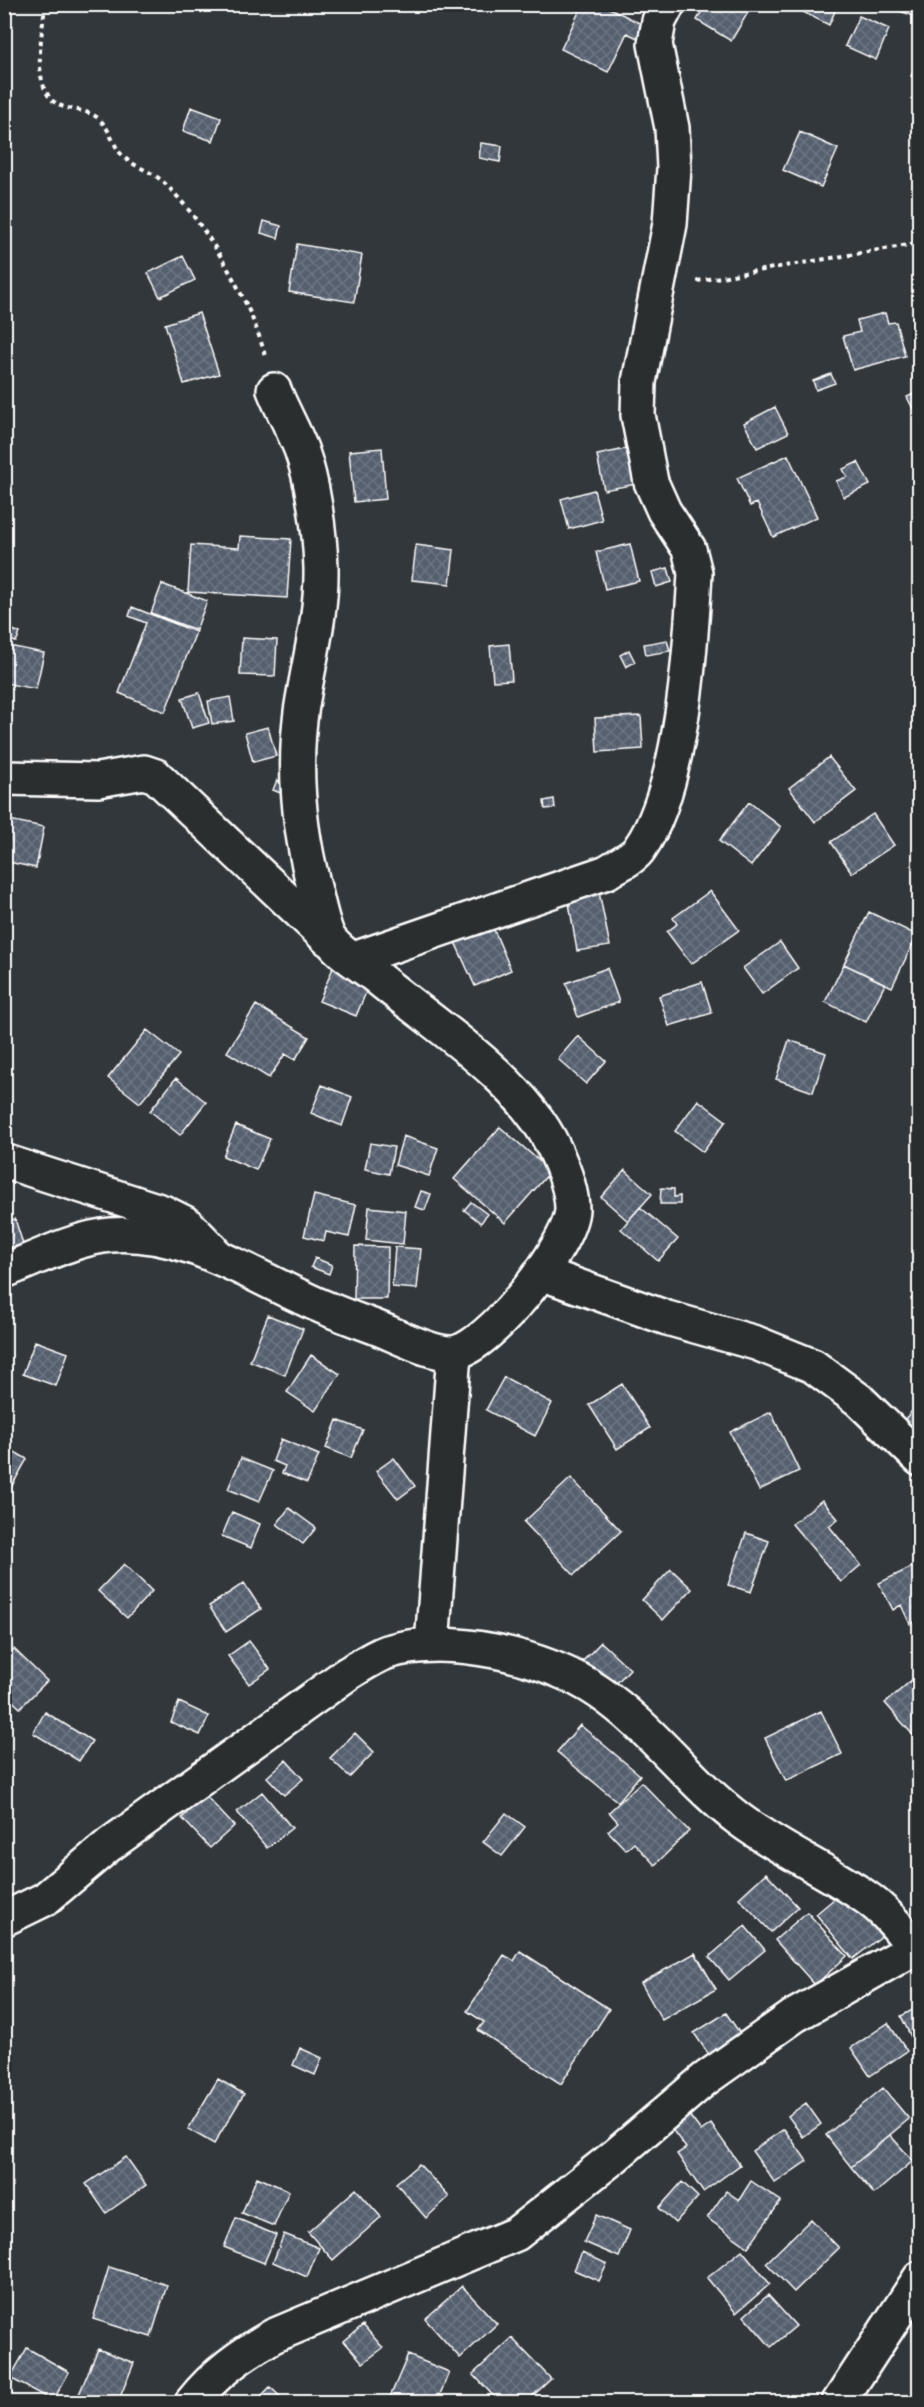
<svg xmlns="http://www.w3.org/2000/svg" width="924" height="2407" font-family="'Patrick Hand',sans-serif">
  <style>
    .building { fill: url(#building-cross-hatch); stroke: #fff; stroke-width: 1.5 }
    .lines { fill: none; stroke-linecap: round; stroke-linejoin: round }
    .street-casing { stroke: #fff; stroke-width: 38 }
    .path { stroke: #fff; stroke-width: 4; stroke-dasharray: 4.5 4.5; stroke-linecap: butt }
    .street { stroke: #2a2d2e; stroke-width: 33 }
  </style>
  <defs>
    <pattern id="building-cross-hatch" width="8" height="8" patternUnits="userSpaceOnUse" patternTransform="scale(1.5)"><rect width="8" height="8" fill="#545e6e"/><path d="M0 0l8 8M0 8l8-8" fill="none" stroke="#6e7684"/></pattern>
  </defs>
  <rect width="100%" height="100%" fill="#32373b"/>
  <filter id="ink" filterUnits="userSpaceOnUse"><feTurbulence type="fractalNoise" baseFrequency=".0167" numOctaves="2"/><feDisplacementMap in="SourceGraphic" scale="12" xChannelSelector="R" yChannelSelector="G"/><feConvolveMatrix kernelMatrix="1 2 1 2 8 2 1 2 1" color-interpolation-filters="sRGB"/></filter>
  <g filter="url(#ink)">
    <path class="building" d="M583,4h19l49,25 -7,12 -17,-8 -19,39 -47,-23z
      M706,4h47l-22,37 -34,-21z
      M804,4h34l-9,21 -28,-14z
      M879,4h41v14z
      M859,16l30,13 -13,31 -31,-14z
      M917,63l3,1v16l-9,-4z
      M191,107l30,11 -8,23 -30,-10z
      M800,132l38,17 -17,38 -38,-17z
      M481,143l21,3 -2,16 -21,-4z
      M264,221l17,5 -3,12 -17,-5z
      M297,244l65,11 -8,47 -65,-10z
      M183,256l12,24 -35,17 -12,-24z
      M199,313l20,61 -35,10 -19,-60z
      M885,313l3,10 8,-1 9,34 -52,14 -10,-34 17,-4 -3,-12z
      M831,374l4,9 -19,7 -3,-9z
      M920,391v31l-13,-25z
      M775,407l13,26 -31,15 -13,-25z
      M382,448l4,51 -32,3 -5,-51z
      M630,448l7,36 -33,6 -7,-35z
      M788,455l29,62 -44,20 -16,-34 -7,3 -13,-28z
      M858,462l12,23 -26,12 -8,-16 11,-4 -4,-8z
      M594,490l8,30 -33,9 -8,-30z
      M240,536l51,3 -4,59 -99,-6 3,-47 48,3z
      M630,544l9,37 -34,8 -9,-37z
      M416,545l38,5 -4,34 -38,-4z
      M668,568l4,14 -16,5 -4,-15z
      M162,584l45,17 -11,29 -45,-17z
      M132,607l64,25 -31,80 -46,-19 27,-70 -17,-7z
      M8,628l12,5 -4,9 -12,-4z
      M242,638l35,2 -2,36 -35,-1z
      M667,640l3,11 -24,4 -2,-11z
      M509,644l3,36 -19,1 -3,-35z
      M4,645l40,8 -8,36 -32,-6z
      M629,650l6,12 -9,5 -6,-12z
      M199,693l10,30 -17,5 -10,-30z
      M230,697l4,24 -22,3 -4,-23z
      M641,716l2,33 -46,3 -2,-34z
      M268,727l8,29 -23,6 -8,-29z
      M829,757l27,34 -41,31 -26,-34z
      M277,780l10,4 -4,10 -10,-4z
      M554,799l1,9 -10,1 -1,-8z
      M749,802l32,25 -30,39 -32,-25z
      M873,814l21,31 -42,28 -21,-31z
      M4,819l40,8 -8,41 -32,-7z
      M710,891l29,39 -48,34 -24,-32 10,-8 -4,-6z
      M599,892l11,54 -33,5 -9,-54z
      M869,912l48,23 -25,52 -48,-23z
      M492,925l19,45 -36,16 -20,-44z
      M780,942l18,26 -36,26 -19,-26z
      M844,964l41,20 -19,38 -41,-20z
      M333,968l37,15 -14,33 -37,-15z
      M607,968l12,34 -41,15 -12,-34z
      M702,982l10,31 -43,13 -10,-30z
      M256,1005l53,32 -14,23 -10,-6 -16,24 -42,-26z
      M147,1030l32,25 -39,48 -32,-25z
      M578,1036l28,25 -20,23 -28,-25z
      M789,1040l37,13 -13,39 -37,-13z
      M176,1078l30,24 -26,33 -30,-24z
      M322,1085l30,12 -10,29 -31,-13z
      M698,1100l28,21 -23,31 -28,-21z
      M236,1125l34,14 -14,31 -33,-14z
      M500,1127l51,44 -46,52 -51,-44z
      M403,1136l35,12 -9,28 -34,-11z
      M370,1143l24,4 -5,27 -24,-5z
      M625,1170l27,24 -24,27 -27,-24z
      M661,1188l13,1v8l6,-1v8h-20z
      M421,1191l10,3 -6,16 -10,-3z
      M314,1195l42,10 -7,32 -23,-5 -2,9 -20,-5z
      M471,1202l16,12 -6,9 -17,-13z
      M369,1207l37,4 -3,33 -37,-4z
      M640,1207l38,32 -20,22 -37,-32z
      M15,1219l8,25 -19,6v-28z
      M355,1246l33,1 -1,52h-33z
      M395,1247l26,2 -4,40 -25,-2z
      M315,1258l17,7 -3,9 -18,-7z
      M920,1289v17l-9,-7z
      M268,1315l35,14 -18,46 -35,-14z
      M35,1341l33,12 -12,33 -33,-12z
      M311,1355l29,19 -25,37 -28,-19z
      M504,1377l48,26 -17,33 -49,-26z
      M622,1384l28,44 -33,21 -28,-44z
      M920,1402v44l-22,-19z
      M771,1412l28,59 -40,19 -29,-58z
      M337,1420l26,10 -12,28 -25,-10z
      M281,1439l38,16 -12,28 -25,-10 3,-7 -12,-5z
      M4,1446l23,13 -22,39h-1z
      M241,1458l32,13 -14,31 -31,-13z
      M394,1458l21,28 -17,13 -22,-28z
      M571,1478l50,53 -47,44 -50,-53z
      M822,1500l16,19 -9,7 32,39 -20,17 -49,-58z
      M289,1508l27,20 -13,16 -26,-20z
      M232,1512l28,12 -9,24 -29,-12z
      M746,1533l23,8 -18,51 -23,-7z
      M124,1564l28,27 -25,27 -29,-27z
      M914,1566l6,12v41l-10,5 -9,-19 -8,5 -14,-27z
      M671,1569l21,20 -29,31 -21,-20z
      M244,1583l17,26 -35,23 -17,-26z
      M249,1641l21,28 -21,15 -21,-28z
      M601,1642l29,27 -19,20 -29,-27z
      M14,1649l33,32 -27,27 -16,-15v-35z
      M920,1673v70l-35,-40z
      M179,1702l30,14 -9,19 -29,-13z
      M821,1711l21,43 -56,27 -21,-43z
      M45,1712l47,29 -13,20 -46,-28z
      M580,1725l60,50 -22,27 -61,-50z
      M355,1733l19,19 -24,25 -20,-19z
      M286,1760l17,19 -19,16 -17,-18z
      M641,1782l48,49 -34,34 -21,-22 -8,7 -18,-19 10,-9 -9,-10z
      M262,1792l30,36 -25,20 -30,-36z
      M205,1795l29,31 -24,22 -28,-30z
      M506,1813l19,14 -23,29 -19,-14z
      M766,1873l32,34 -27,25 -32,-34z
      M846,1889l37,46 -30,24 -37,-45z
      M807,1912l40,44 -32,29 -40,-45z
      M745,1926l20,24 -36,30 -20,-23z
      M520,1951l89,58 -48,75 -83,-54 6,-8 -17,-11 37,-56 10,6z
      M695,1953l21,36 -54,31 -21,-37z
      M920,2006v31l-7,4 -12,-25z
      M726,2013l15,22 -32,20 -15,-22z
      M888,2023l19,28 -37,25 -19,-28z
      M300,2048l22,10 -7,17 -22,-10z
      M218,2079l26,15 -30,50 -26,-15z
      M883,2088l26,31 -58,48 -25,-32z
      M806,2103l15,21 -18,13 -15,-21z
      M689,2115l12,16 10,-7 29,41 -37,27 -26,-38 9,-6 -15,-20z
      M784,2129l23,32 -32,22 -23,-32z
      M890,2135l23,26 -39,33 -23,-27z
      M126,2157l20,28 -40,28 -20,-29z
      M419,2164l30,33 -23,21 -30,-35z
      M257,2177l32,14 -15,35 -32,-13z
      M751,2181l30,20 -33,46 -41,-29 19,-27 13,9z
      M682,2182l16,15 -23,26 -16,-15z
      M356,2189l25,28 -48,43 -25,-28z
      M596,2215l34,15 -11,27 -35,-15z
      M236,2218l40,17 -12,28 -40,-16z
      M811,2219l28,29 -45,44 -28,-29z
      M284,2234l35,14 -12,29 -34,-15z
      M742,2250l28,34 -34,29 -29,-35z
      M582,2252l25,12 -8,17 -25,-11z
      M109,2267l58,18 -16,52 -58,-18z
      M462,2286l35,38 -37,34 -35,-39z
      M768,2295l28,31 -25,21 -27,-31z
      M363,2325l20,23 -20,15 -19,-22z
      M512,2338l39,41 -25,23h-27l-26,-28z
      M27,2348l42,24 -16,29 -43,-23z
      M98,2349l36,14 -16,39h-33l-8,-3z
      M408,2355l41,17 -12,30h-34l-13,-5z
      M270,2387l16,15h-31z"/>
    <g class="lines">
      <defs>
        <path id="street" d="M4,778l94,2 46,-8 12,4 172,163
          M354,959l253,-87c10,-7 27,-14 33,-24 42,-60 51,-201 55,-275l-6,-24 -25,-38 -13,-29 -13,-67 1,-33 31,-158 4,-56 -2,-40 -17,-84 4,-23 9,-17
          M4,1161l159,51 24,12 25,26
          M4,1271c34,-13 71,-33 107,-36 69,-5 130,34 190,62 24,12 49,21 74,30 21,8 56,27 77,26 35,-2 119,-108 120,-144 0,-19 -10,-44 -18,-61 -33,-70 -121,-124 -179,-172 -14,-11 -41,-26 -48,-42 -6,-15 -9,-32 -13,-47 -15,-58 -21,-115 -13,-175 7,-48 21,-96 20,-144 -1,-36 -8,-86 -20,-119 -8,-20 -19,-39 -27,-59
          M541,1273l126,45 89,25 57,23 46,34 61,59
          M432,1645l22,-292
          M4,1919l41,-20 64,-54 238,-171c12,-7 26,-17 40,-22 61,-19 160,4 212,40 53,36 90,90 141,128 39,29 84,49 124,76 20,13 35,32 50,51
          M192,2402c23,-29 49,-47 81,-66l243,-102 99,-78 90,-77 89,-63 126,-71
          M839,2402l81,-124"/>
      </defs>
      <use href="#street" class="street-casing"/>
      <path class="path" d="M45,4c-2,28 -13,70 5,94 12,15 35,8 49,21 11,10 13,24 22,35 11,13 28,15 41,27 41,37 90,121 103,175
        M697,281l223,-38"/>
      <use href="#street" class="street"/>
    </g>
  </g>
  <rect width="924" height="2407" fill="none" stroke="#2a2d2e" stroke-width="24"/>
  <rect x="12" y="12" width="900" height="2383" fill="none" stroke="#fff" stroke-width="2" filter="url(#ink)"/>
</svg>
